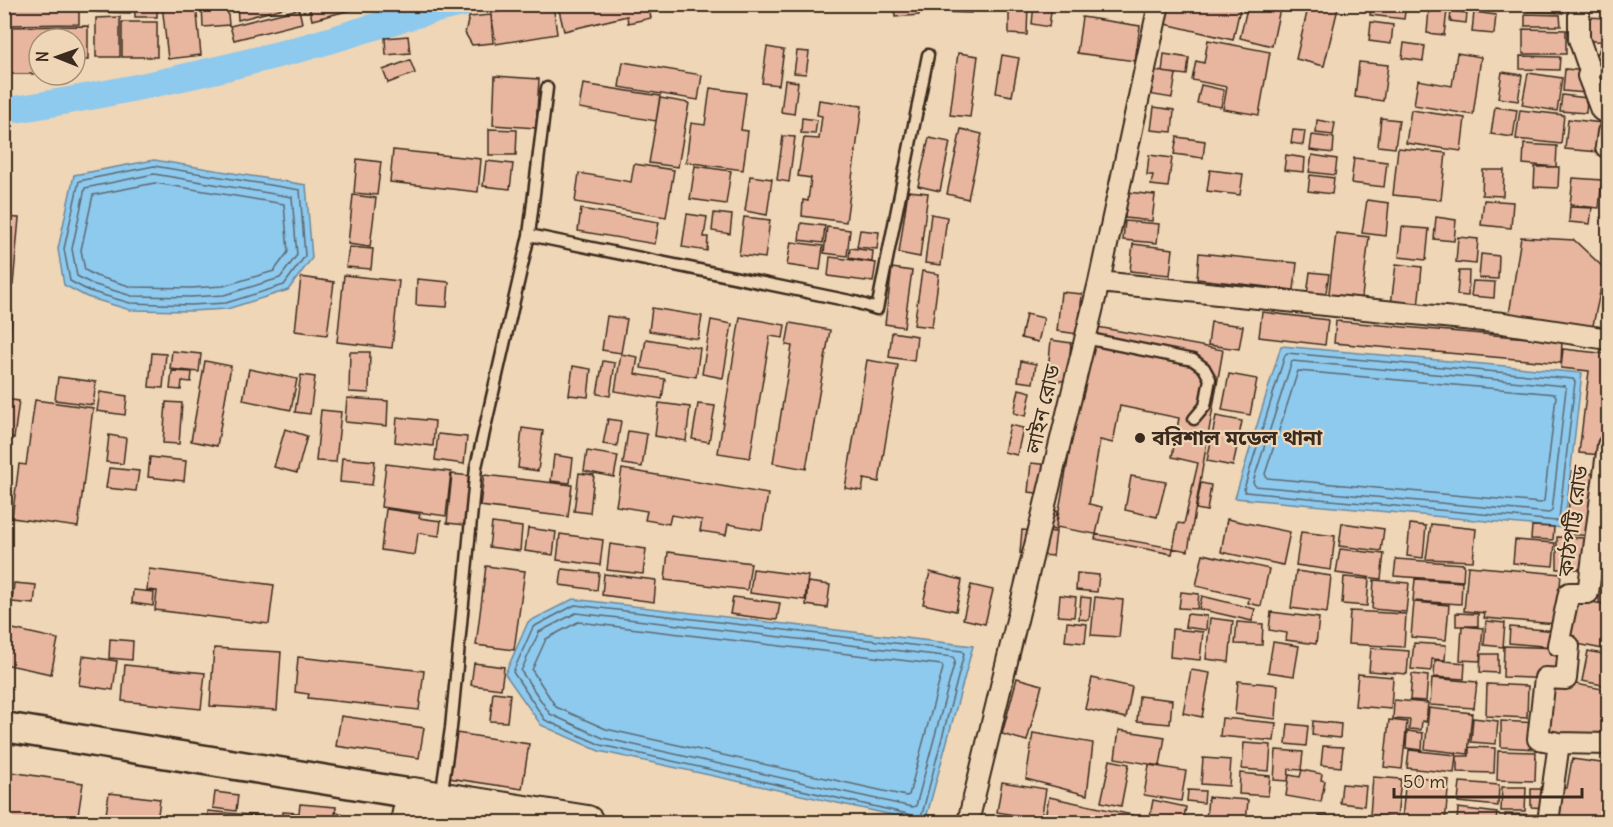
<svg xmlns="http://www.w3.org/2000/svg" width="1613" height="827" font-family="Delius,'Noto Sans Bengali',sans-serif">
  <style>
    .water { fill: #8ec9ee; stroke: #6d899b; stroke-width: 1.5 }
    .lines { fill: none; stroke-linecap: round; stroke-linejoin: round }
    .shore { stroke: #5c6a71; stroke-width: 1.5 }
    .canal { stroke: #8ec9ee; stroke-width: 27 }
    .building { fill: #e8b69f; stroke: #3b2a1e; stroke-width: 1.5; fill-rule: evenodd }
    .lane-casing { stroke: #3b2a1e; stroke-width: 15 }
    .street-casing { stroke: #3b2a1e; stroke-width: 24 }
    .secondary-casing { stroke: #3b2a1e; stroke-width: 33 }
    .primary-casing { stroke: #3b2a1e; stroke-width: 36 }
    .lane { stroke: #efd6b6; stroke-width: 10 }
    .street { stroke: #efd6b6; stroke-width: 20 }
    .secondary { stroke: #efd6b6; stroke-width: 28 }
    .primary { stroke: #efd6b6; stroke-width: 32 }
    .poi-dot { fill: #3b2a1e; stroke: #efd6b6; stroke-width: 2 }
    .labels { text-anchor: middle; stroke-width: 4.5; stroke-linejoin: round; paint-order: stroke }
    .street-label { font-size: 21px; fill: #3b2a1e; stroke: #efd6b6 }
    .poi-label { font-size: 21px; font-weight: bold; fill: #3b2a1e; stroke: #efd6b6; text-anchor: start }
  </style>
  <rect width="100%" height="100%" fill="#efd6b6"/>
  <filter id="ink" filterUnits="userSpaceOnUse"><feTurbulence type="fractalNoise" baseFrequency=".0167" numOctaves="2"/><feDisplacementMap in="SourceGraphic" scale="12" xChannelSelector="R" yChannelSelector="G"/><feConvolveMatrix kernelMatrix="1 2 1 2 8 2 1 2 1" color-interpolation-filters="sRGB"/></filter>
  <g filter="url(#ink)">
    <path class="water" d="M154,160l152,25 6,73 -24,32 -61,19 -36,2 -61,-1 -43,-13 -23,-12 -6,-36 16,-74z
      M1281,346l301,27 -18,155 -329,-30z
      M573,599l400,47 -48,176 -326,-71 -58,-26 -36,-51 23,-52z"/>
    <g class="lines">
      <path class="shore" d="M154,166l146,24 5,66 -21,29 -58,18 -35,2 -61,-2 -41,-12 -19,-10 -6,-32 15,-68z
        M154,174l138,23 5,58 -17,23 -56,17 -33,2 -59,-1 -40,-12 -15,-8 -5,-27 13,-61z
        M155,183l129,21 4,48 -14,19 -51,15 -32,2 -58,-1 -37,-11 -11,-6 -4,-20 12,-55z
        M1287,353l286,26 2,3 -16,137 -3,2 -311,-29 -1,-3 41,-134z
        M1292,361l273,25 1,3 -14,122 -3,2 -294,-27 -2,-4z
        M1298,371l257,23 1,3 -12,104 -3,2 -274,-25 -2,-4z
        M576,613l377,44 2,4 -39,145 -4,1 -309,-69 -53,-24 -29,-43 18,-39z
        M578,622l364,43 1,3 -34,127 -3,1 -300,-67 -50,-22 -24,-37 14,-31z
        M914,822l-1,-5 -5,-3 -307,-69 -56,-25 -32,-48 20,-45 42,-22 387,46 2,3 -44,168"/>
      <path class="canal" d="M4,111c101,-15 201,-37 299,-63 53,-14 104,-34 158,-44"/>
    </g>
    <path class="building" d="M4,4h75v20l-75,1z
      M97,4h34l-1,9 -33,-1z
      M135,4h22v13h-22z
      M162,4h34l5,51 -33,4z
      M202,4h25l2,21 -26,2z
      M237,4h62l-61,16z
      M314,4h60l-62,16 -3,-14z
      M544,4h9l4,30 -61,10 -5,-31z
      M564,4h84l3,14 -23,5 -1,-7 -63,15 -6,-25z
      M894,4h24l1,11 -24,2z
      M941,4h30v9l-30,-1z
      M1009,4h19l-1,31 -18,-1z
      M1034,4h18l-3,23 -17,-3z
      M1161,4h80l-8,36 -76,-18z
      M1248,4h33l-9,42 -32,-8z
      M1309,4h30l-15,62 -28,-7z
      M1372,4h34l-2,15 -34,-4z
      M1527,4h37l-1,9 -36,-2z
      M299,9l3,14 -68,17 -4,-14z
      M1429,9l18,2 -3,24 -17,-2z
      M1451,11l16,2 -1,10 -16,-2z
      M1474,12l22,3 -2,19 -22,-2z
      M1525,14l35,1 1,11h-36z
      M491,15l2,28 -21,2 -7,-12 4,-16z
      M120,17v40h-24v-39z
      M1082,17l58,9 -5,35 -58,-8z
      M1584,17l24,1v24l-26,-2z
      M122,22h35v35h-35z
      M1371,22l22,3 -2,19 -22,-3z
      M88,26v34h-13v-21h-36v22h-3v13h-32v-47z
      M1523,29l43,1v24h-43z
      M408,36l2,17 -24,2 -1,-17z
      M1208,40l62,12 -11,63 -36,-6 4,-22 -35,-7 4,-19 8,2z
      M1404,43l21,3 -2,15 -21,-3z
      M1601,45l7,2v36l-19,-7z
      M767,47l17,3 -5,35 -17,-2z
      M797,51l12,1 -3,22 -12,-1z
      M958,53l20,3 -8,61 -20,-2z
      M1457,53l24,4 -8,58 -59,-10 4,-25 34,6z
      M1164,54l25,4 -2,17 -25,-3z
      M1002,55l17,3 -7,38 -16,-3z
      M1520,56l40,1 -1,13 -39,-1z
      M410,60l5,13 -27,10 -5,-13z
      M623,62l79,13 -4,25 -79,-13z
      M1359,62l29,3 -5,36 -28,-4z
      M1145,69l31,5 -4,24 -30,-5z
      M1565,69l23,2 -2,22 -23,-2z
      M1502,72l20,3 -4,26 -20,-3z
      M1528,73l34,5 -5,33 -35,-6z
      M495,76l44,3 -3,49 -43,-3z
      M785,80l13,2 -4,32 -13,-2z
      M583,84l77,12 -4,25 -77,-13z
      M1201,85l23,5 -3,17 -24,-4z
      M710,88l36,5 -5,37 7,1 -5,39 -57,-8 5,-39 14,2z
      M1562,95l25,3 -1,15 -26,-2z
      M660,98l29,5 -11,64 -29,-4z
      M819,100l43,6 -16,116 -44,-6 1,-16 5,1 3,-23 -13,-2 6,-38 15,1 3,-23 -5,-1z
      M1154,107l20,3 -2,22 -21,-2z
      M1495,107l22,3 -4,27 -22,-3z
      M1411,110l54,8 -4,33 -55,-8z
      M1520,110l44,5 -3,29 -45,-5z
      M802,118l15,2 -2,14 -14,-1z
      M1381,118l18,2 -4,28 -17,-2z
      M1568,119l34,4 -4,29 -33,-3z
      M1317,120l18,3 -2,12 -17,-2z
      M489,129l28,1 -1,25h-27z
      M961,129l21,5 -14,65 -21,-5z
      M1293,130l12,1 -2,14 -12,-2z
      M1312,135l22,3 -1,15 -23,-3z
      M783,136l12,1 -6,45 -12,-2z
      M1177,137l28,4 -2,17 -29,-4z
      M929,138l21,4 -10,49 -22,-5z
      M1524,144l33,2 -1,21 -33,-3z
      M1398,148l48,5 -5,47 -48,-5z
      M393,150l88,9 -3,33 -88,-10z
      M1149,155l23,3 -4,29 -17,-2 2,-10h-6z
      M1286,155l19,3 -1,14 -20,-2z
      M1312,155l25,4 -2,16 -26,-3z
      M1354,158l33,4 -3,25 -33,-4z
      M357,159l24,3 -4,33 -23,-2z
      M486,161l27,3 -3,25 -27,-3z
      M634,164l40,6 -8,47 -91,-15 4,-29 52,9z
      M695,166l36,5 -5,33 -36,-5z
      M1535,167h24l-1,21 -24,-1z
      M1210,170l33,4 -3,21 -33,-4z
      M1483,170h21l-1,26 -21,-1z
      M1310,175l24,3 -2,16 -24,-3z
      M750,176l22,3 -5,36 -22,-4z
      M1573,178l29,2 -3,28 -29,-3z
      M908,191l20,2 -8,64 -21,-4z
      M1127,192l28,3 -3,26 -27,-3z
      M353,195l23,3 -6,49 -22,-3z
      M1367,200l22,3 -3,33 -24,-3z
      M1484,200l29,2 -2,26 -30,-3z
      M1570,207l22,1 -2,16 -21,-2z
      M581,209l78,13 -4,22 -77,-13z
      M714,213l18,2 -2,19 -18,-3z
      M687,214l20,3 -3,20h4l-1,14 -25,-4z
      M931,214l16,3 -6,48 -16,-2z
      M4,217l15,1 -6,67h-9z
      M744,217l26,3 -5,38 -26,-3z
      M1436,217l20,3 -2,21 -20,-2z
      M1125,221l34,3 -2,19 -34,-3z
      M801,223l24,3 -2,17 -24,-3z
      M827,227l23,3 -3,26 -23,-3z
      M1402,227l27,2 -3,31 -27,-3z
      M860,230l19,2 -2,17 -20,-2z
      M1336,233l33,4 -8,68 -33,-4z
      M1458,237l20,2 -2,25 -20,-2z
      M1521,237l53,3 31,29 -13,61 -83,-15z
      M791,242l32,4 -3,24 -33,-5z
      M1133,244l40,5 -3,26 -40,-4z
      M349,247l24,2 -2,20 -25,-2z
      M850,248l23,3 -1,11 -23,-4z
      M1199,253l98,10 -3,27 -97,-11z
      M1481,254l18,2 -1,23 -19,-1z
      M830,257l46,6 -3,19 -45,-6z
      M1396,264l26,3 -4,41 -27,-3z
      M892,268l20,3 -8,56 -19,-3z
      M922,271l17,3 -7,53 -18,-2z
      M1459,271h10l-1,25 -11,-1z
      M1310,272l19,2 -4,24 -18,-3z
      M344,275l55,6 -7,67 -55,-6z
      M301,277l33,5 -7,53 -32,-4z
      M417,279l32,3 -2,25 -31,-2z
      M1473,281l22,1 -1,16 -23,-2z
      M1061,292l21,2 -4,40 -21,-3z
      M652,308l50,8 -4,23 -49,-8z
      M4,310l8,1 -2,34h-6z
      M1262,312l66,8 -3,25 -66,-8z
      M1026,314l18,4 -6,24 -17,-4z
      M607,316l20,3 -6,34 -19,-3z
      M740,317l45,8 -2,13 -13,-2 -20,122 -32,-5z
      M711,320l21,4 -9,54 -21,-4z
      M1336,321l226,20 -1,22 -227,-20z
      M1211,322l32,4 -4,23 -31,-4z
      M790,323l40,7 -24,139 -33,-6 19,-117 -6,-1z
      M1092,326l131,24 -35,201 -132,-24z
      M892,332l25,4 -3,25 -25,-4z
      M646,339l54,9 -4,29 -55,-9z
      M1051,340l20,3 -4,38 -20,-1z
      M1563,349l45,5v62l-6,39 -23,-2 10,-82 -28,-3z
      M172,351l29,3 -2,18 -29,-3z
      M350,352h20l-1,41 -20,-1z
      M152,353l14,1 -3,34 -14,-1z
      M621,354l17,3 -3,17 30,5 -3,20 -47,-8z
      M867,360l31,5 -19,117 -15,-3 -2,12 -17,-3z
      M205,361l26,5 -14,80 -26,-5z
      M603,361l12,2 -5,33 -13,-2z
      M1021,361l15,3 -3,19 -15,-2z
      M573,366l18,3 -3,28 -19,-2z
      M249,369l48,10 -6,31 -48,-10z
      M172,371l20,1 -1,10 -9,-1 -1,9 -11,-1z
      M1229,374l28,5 -7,36 -28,-5z
      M301,375l14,2 -5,37 -15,-2z
      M58,377l38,5 -3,23 -38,-5z
      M1019,389l12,3 -5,24 -12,-3z
      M100,392l27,4 -2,19 -28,-4z
      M347,398l41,3 -1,25 -42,-4z
      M4,399l15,2 -5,37 -10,-2z
      M35,400l58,8 -15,119 -66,-9 7,-54 7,1z
      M166,402l16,1 -3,41 -16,-1z
      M659,403l31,4 -4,34 -31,-5z
      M698,404l17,2 -6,36 -17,-3z
      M1120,406l59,12 -7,39 26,6 -14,61 -6,-1 -6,31 -77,-15 7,-32 -13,-3 11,-64 13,3zM1131,476l35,6 -9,35 -32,-7z
      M321,410l20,2 -5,50 -20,-1z
      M1216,416l26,5 -9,45 -26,-5z
      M397,417l38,4 -2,25 -38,-4z
      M608,419l13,2 -4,25 -14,-2z
      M1010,425l13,3 -6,27 -13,-3z
      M522,428l21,3 -5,40 -20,-3z
      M285,429l22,7 -10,37 -23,-6z
      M628,431l19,3 -5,33 -19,-3z
      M438,434l29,3 -3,27 -29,-4z
      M109,435l17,3 -3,26 -17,-2z
      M587,451l31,5 -4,21 -30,-6z
      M554,455l19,3 -3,25 -19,-2z
      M150,457l36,4 -2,20 -36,-4z
      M342,458l33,3 -3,24 -32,-3z
      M1031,463l18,2 -3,29 -18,-2z
      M386,464l65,8 -5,44 -65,-9z
      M109,468l30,3 -3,20 -30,-3z
      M622,469l146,25 -6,36 -34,-6 -2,11 -26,-4 2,-11 -31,-5 -2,9 -24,-4 2,-9 -31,-5z
      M1572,472l24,2 -4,62 -26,-2z
      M579,473l15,2 -4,38 -16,-2z
      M452,474l29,3 -5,49 -29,-3z
      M484,475l88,10 -4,32 -88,-11z
      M1201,483l10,2 -4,26 -11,-2z
      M386,509l34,5 -1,4 22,3 -2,15 -21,-3 -3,22 -34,-5z
      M1046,510l11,1 -1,19 -12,-2z
      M1227,519l63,13 -7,33 -62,-13z
      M1604,522l4,1v53l-10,-1z
      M492,523l30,4 -2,24 -31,-4z
      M1342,523l42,6 -3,22 -42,-5z
      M1410,524l16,2 -3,32 -16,-2z
      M1431,524l45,5 -3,32 -47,-2z
      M1532,526l22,1 -1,13 -22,-1z
      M528,528l28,4 -3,23 -28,-4z
      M1022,530l14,1 -3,23 -13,-1z
      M1044,531l12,1 -3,24 -11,-1z
      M1301,532l34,4 -4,34 -35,-5z
      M560,534l43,6 -3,25 -43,-5z
      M1557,537l28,1v31h-28z
      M1515,540l40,3 -2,23 -40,-3z
      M610,544l36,5 -3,25 -36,-4z
      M1340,549l44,5 -3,25 -45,-6z
      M668,552l83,11 -4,27 -82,-10z
      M1203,554l66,15 -8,37 -13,-3 1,-5 -53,-12z
      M1396,559l68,5 -1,17 -69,-5z
      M486,566l39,5 -11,79 -38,-5z
      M1468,566l93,8 -4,50 -73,-6 1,-5 -21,-2z
      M149,569l125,16 -5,39 -114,-14 2,-19 -10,-1z
      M562,569l37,4 -2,17 -37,-5z
      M753,569l55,7 -3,24 -55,-7z
      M1296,571l35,5 -4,37 -36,-5z
      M930,572l32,8 -6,31 -33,-7z
      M1077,573l22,2 -2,17 -21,-2z
      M604,574l52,6 -2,22 -52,-7z
      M1344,577l25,2 -2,27 -25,-2z
      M1415,579l47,3 -1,22 -48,-3z
      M1374,580l35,3 -3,29 -34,-3z
      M1600,580l8,1v23l-9,-1z
      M808,582l22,3 -3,23 -21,-3z
      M14,583l22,2 -2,19 -22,-2z
      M971,585l22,5 -8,34 -22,-5z
      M133,590l21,2 -1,14 -21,-3z
      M1181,592l18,2 -2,15 -18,-1z
      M1060,595l16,2 -2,20 -16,-1z
      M1202,596l53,13 -3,12 -53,-12z
      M733,597l47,6 -3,17 -47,-6z
      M1081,597l10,1 -2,22 -10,-1z
      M1095,597l28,3 -4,37 -28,-2z
      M1570,598l38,7v45l-46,-9z
      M1414,602l35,3 -3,35 -35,-3z
      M1350,611l56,3 -2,33 -56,-3z
      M1271,612l48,6 -3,26 -30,-4 1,-7 -18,-3z
      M1456,613l22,1v12h-22z
      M1187,614l20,2 -1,14 -21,-3z
      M1210,618l23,3 -4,41 -23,-3z
      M1486,621l19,2 -2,24 -19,-2z
      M1067,622l20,2 -2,19 -20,-2z
      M1237,622l26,2 -1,21 -27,-1z
      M1462,626l21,2 -3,33 -20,-1z
      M4,627l54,12 -7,35 -47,-10z
      M1510,627l46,4 -2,16 -45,-4z
      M1172,629l31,3 -3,28 -30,-3z
      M110,639l23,2 -1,19 -23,-2z
      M1273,642l26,4 -5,30 -26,-4z
      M1414,643l32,2 -1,15 -13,-1 -1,12 -20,-2z
      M1504,646l55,2 -1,31 -55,-2z
      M214,648l67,4 -4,58 -67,-4z
      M1371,648l38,3 -2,23 -38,-3z
      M1588,651l20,4v31l-26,-5z
      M1481,654h17v19l-18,-1z
      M83,656l34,5 -4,29 -34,-5z
      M298,657l126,14 -5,39 -111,-12 1,-4 -14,-2z
      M1435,660l30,3 -1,16 -30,-2z
      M474,663l30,4 -3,22 -30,-4z
      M125,665l80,8 -4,36 -79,-8z
      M1191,670l19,3 -8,44 -19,-4z
      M1358,674l35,3 -2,32 -36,-3z
      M1412,674l16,2 -2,25 -16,-1z
      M1017,678l25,7 -15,56 -25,-7z
      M1092,678l40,9 -6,31 -41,-9z
      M1432,678l45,4 -3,26 -44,-3z
      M1549,679l59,11v53l-68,-13z
      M1238,681l40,4 -2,34 -41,-5z
      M1487,684l41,2 -1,32 -41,-2z
      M493,692l17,2 -3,28 -17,-1z
      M1139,696l33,4 -2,24 -33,-3z
      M1394,700l34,3 -2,19 -4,-1 -1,9 -12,-1 1,-9 -17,-1z
      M1429,708l43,5 -4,41 -43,-5z
      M341,716l83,12 -5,30 -83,-12z
      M1222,718l54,5 -2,18 -54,-5z
      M1473,718l25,3 -2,23 -25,-2z
      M1389,720l18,2 -5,47 -18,-2z
      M1313,721l28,3 -1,14 -28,-3z
      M1501,721l37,2 -1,26 -36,-2z
      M1288,724l20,2 -2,20 -20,-2z
      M1119,730l46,7 -5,29 -45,-8z
      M1407,731l16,2 -1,17 -16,-2z
      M456,733l73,11 -7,45 -73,-11z
      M1033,733l60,10 -6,52 -61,-16z
      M1244,743l27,2 -2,26 -27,-2z
      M1323,746l20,1 -2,20 -20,-2z
      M1469,747l26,1 -1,25 -37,-1v-16h12z
      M1276,750l27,2 -2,18 -12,-1 -1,12 -14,-1z
      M1409,750l47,5 -2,18 -47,-5z
      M1498,751l38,1 -1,29 -38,-1z
      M1203,758l28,2 -2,26 -28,-2z
      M1572,759l36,5v58h-56l4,-35 11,1z
      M1110,760l19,4 -8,42 -20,-4z
      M1149,765l37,6 -5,30 -37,-6z
      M1302,770l20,4 -1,6 4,1 -4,21 -35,-6 3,-21 11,2z
      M4,771l79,12 -6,39 -73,-1z
      M1240,773l30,3 -2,20 -29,-2z
      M1406,776l43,4 -4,42 -43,-2z
      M1373,777l28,2 -4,39 -27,-3z
      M1002,782l44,7 -5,31 -44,-8z
      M1460,782l39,3 -1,21 -40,-4z
      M1342,784l24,2 -2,20 -24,-3z
      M1502,787h24l-1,24h-24z
      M1531,789h18l-1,19 -17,-1z
      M1188,790l17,1 -1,12 -17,-2z
      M215,792l23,3 -2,16 -23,-3z
      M109,793l51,6 -3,23h-52z
      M1049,797l88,19 -1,6h-92z
      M1208,797l40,3 -2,22h-40z
      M1153,800l33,7 -3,15h-34z
      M300,804l36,3 -2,15h-52l1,-10 16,1z
      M1458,808l39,5 -1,9h-39z
      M208,811l61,6 -1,5 -61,-1z
      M336,811l12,7 2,4h-15z
      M1505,814l33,1v7h-33z
      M1319,816l27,1v5h-27z"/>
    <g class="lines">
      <defs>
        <path id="lane" d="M547,88l-18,147 326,67 22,7 51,-254
          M1085,338l108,22 11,8 6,11 -5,27 -11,13
          M441,797l10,-69 25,-261 53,-232"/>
        <path id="street" d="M1579,4v35l11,32 -2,5 13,34 7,4
          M1608,132l-2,15h2
          M1099,282l404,41 105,16
          M1559,743l49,1
          M968,822l131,-540 60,-278
          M1548,822l11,-79 -21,-4 7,-61 21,1 3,-33 -11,-1 11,-52h19l20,-148"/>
        <path id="secondary" d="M4,727l409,67"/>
        <path id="primary" d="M407,822l6,-28 174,28"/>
      </defs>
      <use href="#lane" class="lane-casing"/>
      <use href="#street" class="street-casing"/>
      <use href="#secondary" class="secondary-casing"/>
      <use href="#primary" class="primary-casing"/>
      <use href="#lane" class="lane"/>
      <use href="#street" class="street"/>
      <use href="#secondary" class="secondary"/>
      <use href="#primary" class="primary"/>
    </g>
  </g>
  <circle class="poi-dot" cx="1140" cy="438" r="6"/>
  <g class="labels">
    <g class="street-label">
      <text transform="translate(1043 409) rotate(-77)" y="7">লাইন রোড</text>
      <text transform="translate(1573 521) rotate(-82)" y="7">কাঠপট্টি রোড</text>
    </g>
    <g class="poi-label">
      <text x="1152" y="445">বরিশাল মডেল থানা</text>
    </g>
  </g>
  <rect width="1613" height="827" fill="none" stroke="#efd6b6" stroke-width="24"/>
  <rect x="12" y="12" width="1589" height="803" fill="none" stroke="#3b2a1e" stroke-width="2" filter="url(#ink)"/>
  <g transform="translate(57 57) rotate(271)"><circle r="28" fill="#efd6b6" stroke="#a79179" stroke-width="1.5"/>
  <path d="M0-4.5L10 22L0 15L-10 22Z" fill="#3b2a1e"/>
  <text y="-9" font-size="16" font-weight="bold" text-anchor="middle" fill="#3b2a1e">N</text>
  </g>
  <path d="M1394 788v9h188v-9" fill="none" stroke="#3b2a1e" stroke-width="3"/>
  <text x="1403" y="788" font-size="18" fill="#3b2a1e" stroke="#efd6b6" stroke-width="4.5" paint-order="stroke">50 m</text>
</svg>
